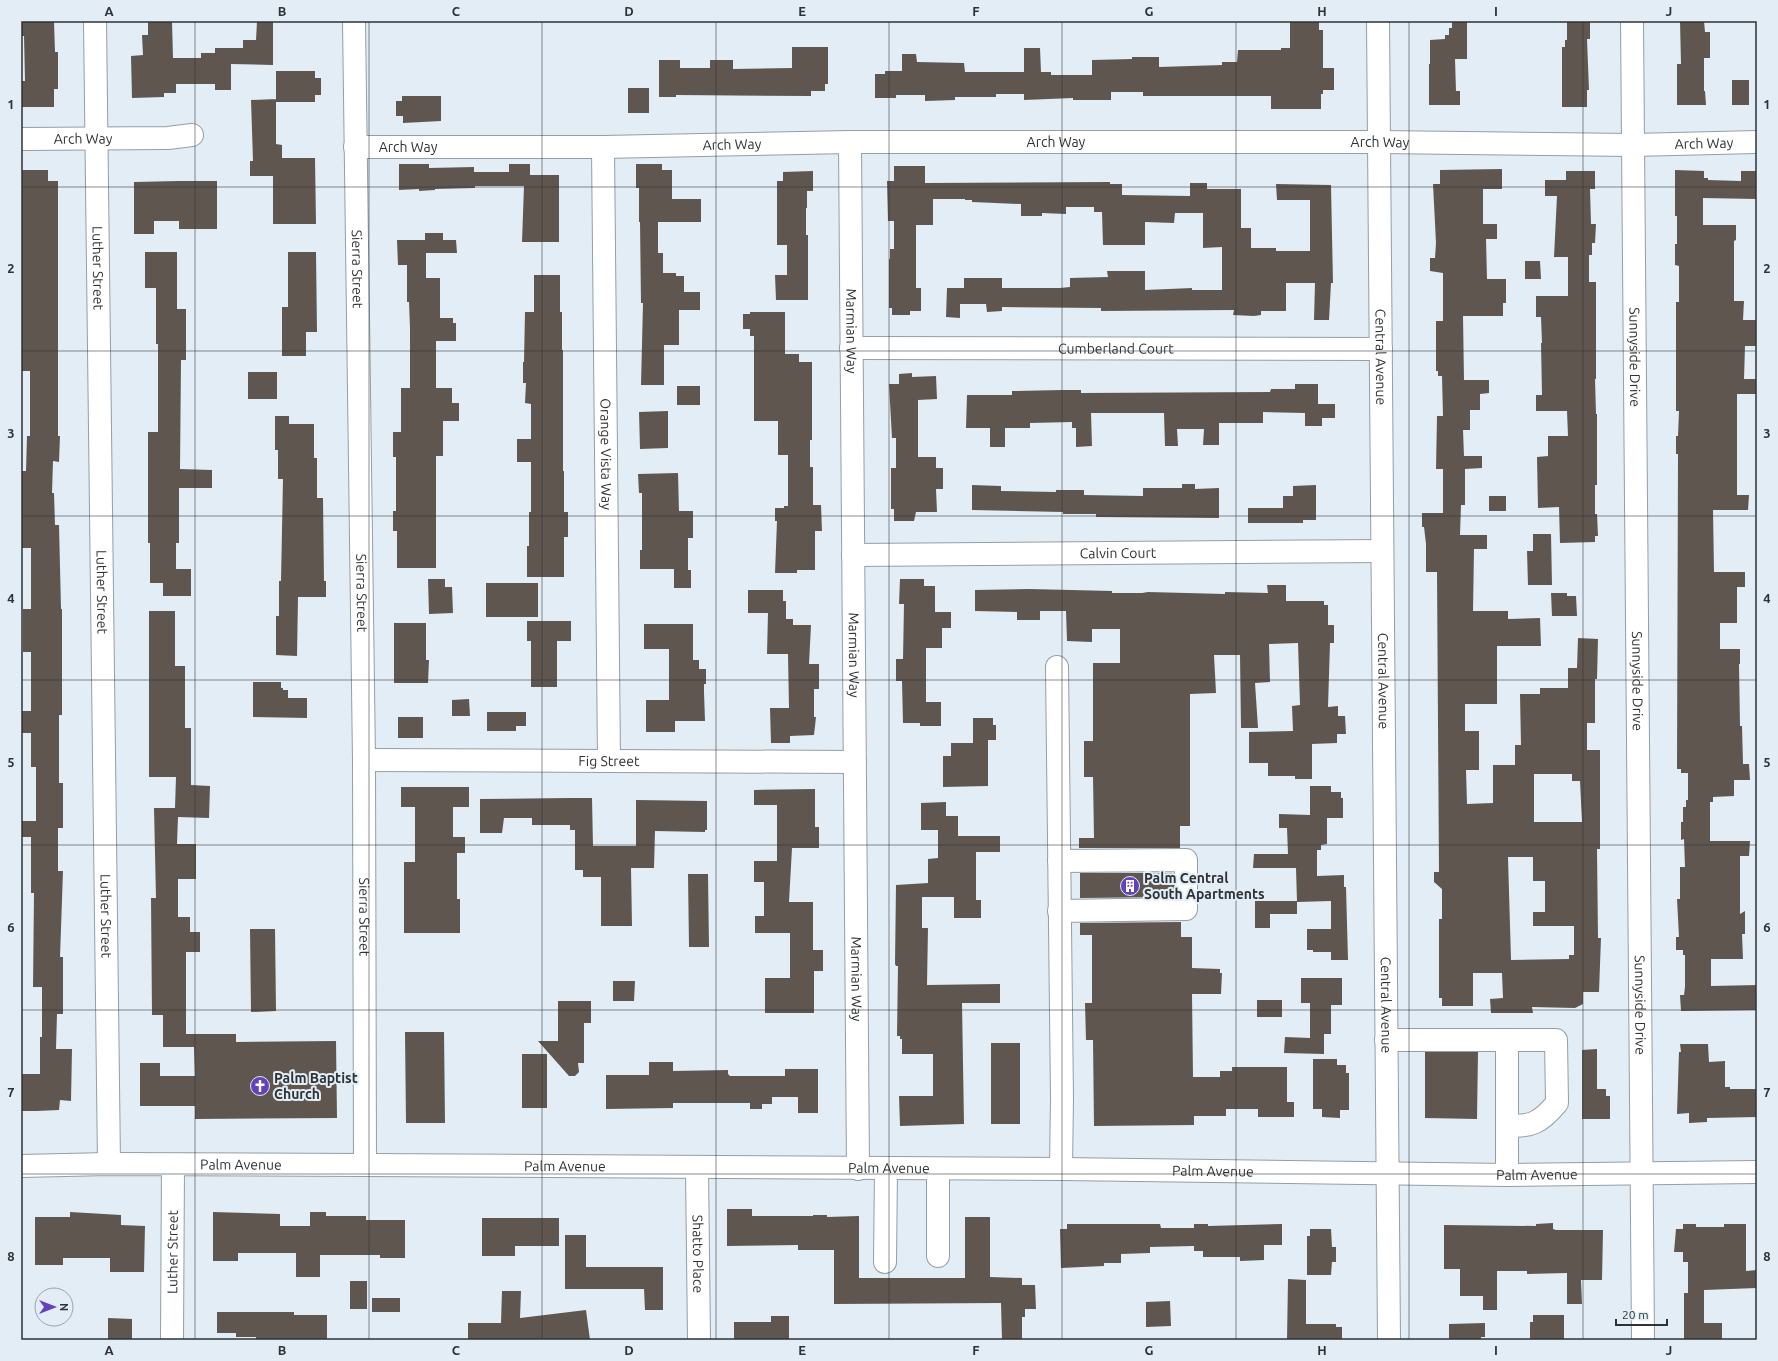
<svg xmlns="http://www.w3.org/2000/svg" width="1778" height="1361" font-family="Ubuntu,sans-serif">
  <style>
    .building { fill: #5f574f; fill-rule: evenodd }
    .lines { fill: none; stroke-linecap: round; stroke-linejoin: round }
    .minor-casing { stroke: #949ea6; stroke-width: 24 }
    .major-casing { stroke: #949ea6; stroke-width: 24 }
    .minor { stroke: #fff; stroke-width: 22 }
    .major { stroke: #fff; stroke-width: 22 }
    .grid { fill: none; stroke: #2e3235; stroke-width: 1; stroke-opacity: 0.55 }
    .labels { text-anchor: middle; stroke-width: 4; stroke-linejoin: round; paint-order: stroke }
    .street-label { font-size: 14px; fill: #2e3235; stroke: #e3edf6 }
    .poi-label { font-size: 14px; font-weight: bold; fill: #2e3235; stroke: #e3edf6; text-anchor: start }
    .neatline { fill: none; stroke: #2e3235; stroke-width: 1.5 }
    .grid-label { font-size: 13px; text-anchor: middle; font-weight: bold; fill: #2e3235 }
  </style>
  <rect width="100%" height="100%" fill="#e3edf6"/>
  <path class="building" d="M21,21h33l1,31h3v37h-4v18h-33v-26h4l-1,-45h-3z
    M148,21h24l1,37h28v-5h14v-5h28v-8h13l1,-19h16v44l-42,-1v26h-16v-6h-39v9h-12v4l-32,1 -1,-42 12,-1 -1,-20h6z
    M1290,21h29v9h4v38h11v22h-11v4h-2v15h-50v-13h-128v-4h-32v8h-38v-2l-49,2v-6h-28v3h-41v3l-30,1v-6h-29v3h-21v-24h10v-3h17v-17h14l1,8 47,1 1,9h59v-24h16l1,24h10v3h41v-15l40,-1v-2h27v10l63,-2v-3h15l1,-12h43v-2h9z
    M1452,21h15v38h-12l1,32h4v14h-31v-41h1v-24l15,-1v-4h4v-7h3z
    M1567,21h23v18h-3l2,51h-2v17h-25v-60h3v-7h2z
    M1680,21h24l1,11h5v26h-6v33h1l1,14h-29v-41h4z
    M792,47h36v37h-3v7h-14v5l-135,-1v2h-17v-37h21v8h30v-8h23v9l59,-1z
    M276,71h39v7h6v17h-6v7h-39z
    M1732,80h17v25h-17z
    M628,88h21v25h-21z
    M402,96h39v25l-38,2v-7h-7v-15h6z
    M276,99v45l6,1v13h33l1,66h-43v-48h-23v-15h3l-2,-61z
    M399,164h30v4l45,-1v5h35v-8h21v11h29v67h-37l2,-56h-49v2l-40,1v1l-16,1v-2l-20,1z
    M636,164h26v6h10v29h29v23h-43v31h5v20h13v3h8v16h16v18h-21v35h-15v40h-23l2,-82h-2l-1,-81h-1v-34h-3z
    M894,166h31v17l185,-1v2h12v11l68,1v-13h17v6h34v39h10v20h25v3h34v-51h-33l-1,-16 55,1 2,98h-2l-2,37h-15l1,-37h-29v28h-25v4l-7,1 -21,-1 1,-5 -133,1v-3l-99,-1v4l-15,1 -1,-8h-26v14l-14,-1 1,-29h17v-10h38v10h58l10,-1v-9l38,-1 -1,-6h38v19l47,-2v2h30v-43l-19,1v-35h-28l-1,10 -29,-1v23h-42l-1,-33h-8v-5h-28v7l-24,-1v3h-21v-12l-49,-2v-2h-7v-1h-32v26h-17v63h5v23h-11v4h-18v-7h-3v-49h1v-10h4v-28h-6l-1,-40h7z
    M1502,169v20h-19v35h14v15h-11l1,40h19v24h-3v13h-40l1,64h25v13l-9,1v16h-10v20h-7l1,26h18v12l-17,1v36h-4l-1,30h27v14h-13l-1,62h35v8l32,-1 1,28h-44v58h-32v27h14v39h-13l1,34 26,-1v-38h22v-20h6l-1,-51h20v-6h28v-20h9l1,-30 20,1 -1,40h-2v44h-8v27h13v99h-3l1,89h3l-2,54h-16v12l-8,4 -43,-1 1,6h-42l-1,-14 13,-1 -1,-25h-29v33h-31v-8h-3v-79h3v-30l-8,-7v-10h5l-2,-300h-11v-28l-2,-17h-2v-14h21v-44h-7l1,-53h6l-1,-40h-4v-5h-2v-50h7v-48l-13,-2v-13h5l1,-15 -3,-59h7v-14zM1534,774h38v7h8l2,41h-48zM1508,857h25v24h12v31h-12v14h41v29h-5v4l-58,1z
    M21,170h27v11h10v255h2l-1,26 -6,-1 -1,32h2l1,32h4l2,84h1v106h-3v68h4v45h-5v43h5l-3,86h3v57h-6l-1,35h16l-1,52 -11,-1 -1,10 -23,1h-15v-37h19v-37h2v-50h-9l1,-94h-3v-56h-10v-16h15v-54h-5v-34h-10v-22h10v-59h-8v-43h8v-61h-10v-77h5l1,-35h3v-65h-9z
    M1675,170l29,1v7h4v2l33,1v-10h15v28l-53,-1v27h33v15l-2,1v60h10l-1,19h14v26h-12l-1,33h13v15h-20v101h12l-1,15h-35l1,62h31v15h-8v36h-17v26h20v15h-1l1,62h2l1,38h6l1,16h-16v16l-21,1v5h-3v39h40l-1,15h-9v58l5,-3v23h-3l1,25h-32v27l46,-1v25l-76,1 -1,-16h4l1,-8v-32h-2v-5h-7v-13h3l-2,-38h3v-32h5l-1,-28 -3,1v-18h2v-15h3v-7h2v-27h-7v-4h-4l1,-315h-2v-18h2l1,-25h-3v-109h3v-36l-4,-1v-21h2v-28h-2z
    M813,171v20h-6v17h-1v27h2v65h-32l-1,-25h12v-30h-10v-64h6v-9z
    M1566,171h29v18h-5l1,35h5l-1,19h-3v12h-3v27h7v97h-1l1,35h1v71h-2v29h2l1,22h-3v6l-35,1 -1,-36 -21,1 -1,-51 11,-1v-20h20l-1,-25h-31v-16h6l-1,-52h1l-1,-26h-5v-21h32v-39h-14l3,-61h-12v-16h21z
    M179,181h38v48h-38v-8h-25v13h-20v-52z
    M425,233h18v7h13l1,13h-31v25h14v40h13v5h3v18h-20v47h16v15h7v18h-16v35h-7v112h-39v-37h-4v-20h3v-54h-3v-25h8v-44h9v-60l-1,-26h-2v-37h-9l-1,-25h28z
    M145,252h32v57h9v51h-5l-1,109 32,1v18h-33v55h-3v26h15v27h-28v-13h-13v-40h-2v-111h10v-88h-2v-56h-11z
    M288,252h28l1,80h-11v24h-24v-49h6z
    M1525,261h15l1,18h-16z
    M534,275h26v37h2v38h1v121h1v41h4v25h-4v40h-37v-31h2v-34h2v-50h-14v-23h14v-35l-6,-1 1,-20h-3v-21h1l1,-50h9z
    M750,312h35v42h14v8h13v78h-2v27h3v38h8l1,26h-7v39h-18v3h-22l2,-52h-2v-13h9v-2h4v-51h-10v-34h-24v-85h-4v-7h-7v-15h7z
    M248,372h29v27h-29z
    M912,373v4l24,-1 1,23 -19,1v57h18v11h7v21h-7l1,23h-21l-2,9h-20v-12h-3v-41h5v-30h-4l-3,-54h10v-10z
    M1295,384h23v20h17v14h-13v8h-17v-13l-42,-1v11h-44v22h-16l1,-16h-27l1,17h-13l-1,-33h-73l1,33 -16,1v-19h-4v-6l-42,1v5h-25v19h-15v-19h-24l1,-33h45v-4l50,-1h19v3l189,-1 1,-3h24z
    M677,386h23v19h-23z
    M668,411v37l-28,1 -1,-37z
    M275,416h14v8h25v34h3v40h6l1,83h2v16h-28l-1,59 -21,-1v-39h3v-35h2l2,-102h-5v-29h-3z
    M678,473l1,38h14v27h-5v32h3v18h-17v-19h-34v-19h2v-57h-3l-1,-19z
    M1182,484h13v5l24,-1v30l-123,-1v-3h-33v-2l-91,-2v-25l29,1v5l55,1v-2h28v5l59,1v-8h39z
    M1316,485v35h-13v3h-55v-15h35v-12h10v-10z
    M1489,496h17v15h-17z
    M1533,534h18l1,51h-24l-1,-34h6z
    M428,579h17v8h7l1,26 -24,1z
    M900,579h24v7h11v26h16v16h-9v20h-16v54h15v24h-21v-3h-17l-1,-42h-6v-22h7l1,-55h-5z
    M486,583h52v34h-52z
    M1267,585h19v16h38v4h4v20h6v18h-4l-2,64 10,-1v10h7l1,18h-9v9l-25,1v35h-17v-3h-27v-13h-19v-31l44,-1 -1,-25 8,-1 -2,-62 -29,1 1,38 -15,1 3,45h-17l-1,-73h-26l2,38 -26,1v132h-10v22h-101v-10h15l-1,-61h-9v-36h9v-78h27v-34h-28v13l-25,-1 -1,-30h-26v9h-23v-8l-42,-1v-21l54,-1 83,2v2h30l6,-1 77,2v-2l43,1z
    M748,590h35v11h3v18h7v6h18l-2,39h10v25h-5v28h2l-2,18 -24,1v7h-19l-1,-35h19l-1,-54h-21l1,-41h-20z
    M1551,593h16v3h9l1,20h-25z
    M149,611h26v55h10v62h6v57l19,1 -1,32 -31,-1 -1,27h19v35h-18v38h12v15h10v20h-14v82h50v8l100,-1 1,77 -142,1v-13h-55v-43h20v13h35l-1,-29h-31v-32h-11l-1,-117h5l-2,-90h21l1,-31h-27z
    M527,621h44v20h-14v46h-26v-46h-4z
    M394,623h32v37h3l-1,23h-34z
    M644,624h49v36h6v9h7v15h-2v8l1,29h-30v11h-29v-32h23v-51h-25z
    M253,682h28v6h2v2h5v8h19v20l-54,-1z
    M469,699l1,17h-18v-16z
    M487,712h39v14h-10v5h-29z
    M398,717h25v21h-25z
    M973,718h20v7h3v15h-8v46l-45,1v-31h8v-13h22z
    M1310,786h21v6h10v6h2v20h-16v26l-6,1v5h-4v26l27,-1v12h2l2,73h-17v-8h-18v-2h-6v-21h24v-28l-34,1 -1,-34h-43l1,-14h34l-1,-26h-8v-14l31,1z
    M401,787h68v20h-16v30h12v16h-8v46h3v34h-56v-71h11v-55h-14z
    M815,789v38h4v21h-27l-3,54h24v48h10v21h-9v42h-49v-35h25v-45h-35v-17h9v-34h-10v-21h23v-56h-23v-15z
    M570,798h22l1,48h43v-46l71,1v29h-2v2l-50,-1 -1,37h-23l1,58h-31v-49h-18v-7h-8v-40h-5v-5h-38v-7h-28l-2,15h-22v-34z
    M946,802v14h12v20h42v16h-24v48h5v18h-27v-21h-32v31h6l-1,57 73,-1v19h-38l2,121 -64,2 -1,-30h34v-42h-31v-15h-2v-3h-3l1,-70h-2l-1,-2 1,-79 32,-2v-24l10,-1v-28h-17v-27z
    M1080,873h94v24l-94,1z
    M688,874h20l1,73h-20z
    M1255,901h42v13h-27v14h-15z
    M1181,922v15h11v31l28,1v4h2l-1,21h-29l1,83h27v-6h12v-4h55v35h7v15h-36v-8h-32v7h-32v9l-100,1 -1,-86h-7l-1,-37h7v-68h-12v-12z
    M250,929h25l1,82 -25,1z
    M1301,978h41v27h-11v29h-7v20l-40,-1 1,-16 25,1v-35h-9z
    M613,981h22l-1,20h-21z
    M1257,1000h25v17h-25z
    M558,1001h33v22h-7v40h-6l1,9 -4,4h-6l-31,-35h20z
    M405,1032h39l1,91h-39z
    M991,1043h29v81h-29z
    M1680,1044h28l1,18 16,-1v26h5v2h27v28l-50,1v4l-18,1v-10l-12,1 2,-62h2z
    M1597,1049v40h9v7h4v23h-28v-69z
    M1425,1052h53l-1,67 -52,-1z
    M522,1054h25v54h-25z
    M1313,1059h24v6h9v8h3v37h-9v8l-18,-1v-8h-9z
    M649,1062h24v9l55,-1v4l2,2h55v-7h33v44h-20v-16h-26v7h-10v5h-12v-6h-77v5l-67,1v-34h43z
    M727,1209h25v7h61v-1h14v2l32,-1v62h106v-61h25v60l32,1v7h13l1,24h-11v8h-3v23h-20l-1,-37 -167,1v-54h-36v-5l-71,1z
    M70,1212l51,3v10l24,1 -1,46h-34v-14h-47v7h-28v-48h35z
    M213,1212l67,2v12h30v-14h16v4h40v4h39v38h-25v-3h-60v22h-24v-24h-58v8h-25z
    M482,1218h77v28h-44v10h-33z
    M1553,1223v6l3,1h47l-1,50h-21l1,24h-15v-31l-40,1v-3h-30v39h-14v-14h-23v-27h-16v-44l92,1v-2z
    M1067,1224h93l1,4h33v-4h14v2l74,-2v21h-18v15l-24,1v-4h-37v-6h-9v-5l-44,1v6l-29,1v9h-17v3l-43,2 -1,-39h7z
    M1683,1224h13v3h28v-3h22v47l11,-1v18l-53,2v33h18v17l-38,-1v-46h4v-31h-5v-10h-9l2,-23h7z
    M1310,1229h21l1,18h4v15h-4l-1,13h-24v-39h3z
    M565,1235h21v32h77v43h-18l-1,-21h-79z
    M1288,1279l18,1v44h30v3h6v13h-55z
    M350,1281h17v28h-17z
    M502,1291h19l-1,27 66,-8 4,30h-122v-17h33z
    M372,1298h28v14h-28z
    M1170,1301l1,25 -25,1v-25z
    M217,1312h77v3h33v25l-71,-1v-2h-20v-4h-19z
    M1533,1315h31v25h-34v-18h3z
    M771,1316h18v23l-55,1v-18h37z
    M108,1318l24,1v21h-24z
    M1485,1323v14h-4v3h-32v-16z"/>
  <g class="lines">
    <defs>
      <g id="minor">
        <path id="s1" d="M95,21l14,1143"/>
        <path id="s2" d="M354,21l10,739 1,405"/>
        <path id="s3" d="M1632,21l11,1319"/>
        <path id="s4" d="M21,139l147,-1 24,-3"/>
        <path id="s5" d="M850,142l8,1027"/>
        <path id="s6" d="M355,147h248l247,-5h529l254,3 124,-3"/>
        <path id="s7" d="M603,147l6,613"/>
        <path id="s8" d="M851,348l530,1"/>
        <path id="s9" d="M853,555l529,-4"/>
        <path d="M1057,667l5,431 -1,71"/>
        <path id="s10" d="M364,760l491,2"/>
        <path d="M1059,861l127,-1v49l-127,2"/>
        <path d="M1386,1040h170l1,63c-16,19 -26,25 -50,22"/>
        <path id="s11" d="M21,1166l88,-2 256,1 696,4 446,6 250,-3"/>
        <path id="s12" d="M697,1168l2,172"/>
        <path d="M938,1169v87"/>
        <path d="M1507,1175v-135"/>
        <path d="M885,1262l1,-93"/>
        <path id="s13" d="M172,1340l1,-175"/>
      </g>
      <g id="major">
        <path id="s14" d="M1378,21l11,1319"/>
      </g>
    </defs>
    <use href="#minor" class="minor-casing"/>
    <use href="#major" class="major-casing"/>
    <use href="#minor" class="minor"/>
    <use href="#major" class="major"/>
  </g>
  <path class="grid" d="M195,21v1319M369,21v1319M542,21v1319M716,21v1319M889,21v1319M1062,21v1319M1236,21v1319M1409,21v1319M1583,21v1319M21,187h1736M21,351h1736M21,516h1736M21,680h1736M21,845h1736M21,1010h1736M21,1174h1736"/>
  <defs>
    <symbol id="building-disc" viewBox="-11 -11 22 22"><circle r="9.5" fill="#6243bc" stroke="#e3edf6"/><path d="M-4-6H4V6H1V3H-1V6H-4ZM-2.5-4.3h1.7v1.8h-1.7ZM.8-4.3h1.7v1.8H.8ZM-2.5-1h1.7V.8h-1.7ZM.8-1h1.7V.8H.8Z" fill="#fff"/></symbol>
    <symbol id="church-disc" viewBox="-11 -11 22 22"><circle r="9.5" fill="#6243bc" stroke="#e3edf6"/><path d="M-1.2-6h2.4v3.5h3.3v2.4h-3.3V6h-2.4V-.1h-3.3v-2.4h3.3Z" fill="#fff"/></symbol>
  </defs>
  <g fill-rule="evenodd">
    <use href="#building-disc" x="1119" y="875" width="22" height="22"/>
    <use href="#church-disc" x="249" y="1075" width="22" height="22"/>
  </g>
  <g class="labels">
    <g class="street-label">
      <text dy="5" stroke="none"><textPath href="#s4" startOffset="62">Arch Way</textPath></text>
      <text dy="5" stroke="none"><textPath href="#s6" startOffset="701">Arch Way</textPath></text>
      <text dy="5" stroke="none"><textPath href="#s6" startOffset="1025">Arch Way</textPath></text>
      <text dy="5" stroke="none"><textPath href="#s6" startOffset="1349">Arch Way</textPath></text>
      <text dy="5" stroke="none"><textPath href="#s6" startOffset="377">Arch Way</textPath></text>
      <text dy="5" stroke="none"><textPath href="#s6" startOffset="53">Arch Way</textPath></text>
      <text dy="5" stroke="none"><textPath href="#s1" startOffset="247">Luther Street</textPath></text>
      <text dy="5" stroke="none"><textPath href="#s2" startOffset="248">Sierra Street</textPath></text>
      <text dy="5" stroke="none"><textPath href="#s5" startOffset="189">Marmian Way</textPath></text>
      <text dy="5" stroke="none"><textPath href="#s8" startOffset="265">Cumberland Court</textPath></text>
      <text dy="5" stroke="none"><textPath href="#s14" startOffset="336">Central Avenue</textPath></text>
      <text dy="5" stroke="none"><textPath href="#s3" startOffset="336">Sunnyside Drive</textPath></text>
      <text dy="5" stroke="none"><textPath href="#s7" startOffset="307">Orange Vista Way</textPath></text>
      <text dy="5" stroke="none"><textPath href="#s9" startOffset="265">Calvin Court</textPath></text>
      <text dy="5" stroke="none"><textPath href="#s1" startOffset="571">Luther Street</textPath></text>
      <text dy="5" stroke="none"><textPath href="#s2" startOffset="572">Sierra Street</textPath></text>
      <text dy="5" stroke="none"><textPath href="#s5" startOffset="513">Marmian Way</textPath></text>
      <text dy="5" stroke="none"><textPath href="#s14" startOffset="660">Central Avenue</textPath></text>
      <text dy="5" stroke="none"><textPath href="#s3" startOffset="660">Sunnyside Drive</textPath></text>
      <text dy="5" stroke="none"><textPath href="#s10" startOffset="245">Fig Street</textPath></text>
      <text dy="5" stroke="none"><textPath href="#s1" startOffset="895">Luther Street</textPath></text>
      <text dy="5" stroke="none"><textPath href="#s2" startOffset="896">Sierra Street</textPath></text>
      <text dy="5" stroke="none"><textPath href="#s5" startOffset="837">Marmian Way</textPath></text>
      <text dy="5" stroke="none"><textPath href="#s14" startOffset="984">Central Avenue</textPath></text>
      <text dy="5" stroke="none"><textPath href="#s3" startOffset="984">Sunnyside Drive</textPath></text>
      <text dy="5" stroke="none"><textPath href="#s11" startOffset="220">Palm Avenue</textPath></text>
      <text dy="5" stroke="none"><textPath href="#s11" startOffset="544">Palm Avenue</textPath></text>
      <text dy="5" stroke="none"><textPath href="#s11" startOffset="868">Palm Avenue</textPath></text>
      <text dy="5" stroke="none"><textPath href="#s11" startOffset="1192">Palm Avenue</textPath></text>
      <text dy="5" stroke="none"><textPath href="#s11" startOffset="1516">Palm Avenue</textPath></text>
      <text dy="5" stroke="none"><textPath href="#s13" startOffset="88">Luther Street</textPath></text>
      <text dy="5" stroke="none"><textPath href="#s12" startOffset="86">Shatto Place</textPath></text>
    </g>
    <g class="poi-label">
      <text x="1144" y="883">Palm Central<tspan x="1144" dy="16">South Apartments</tspan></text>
      <text x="274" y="1083">Palm Baptist<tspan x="274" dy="16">Church</tspan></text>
    </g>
  </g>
  <rect width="1778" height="1361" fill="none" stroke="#e3edf6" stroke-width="44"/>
  <g transform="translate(54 1307) rotate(90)"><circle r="19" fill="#e3edf6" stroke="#9ba2a9"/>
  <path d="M0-3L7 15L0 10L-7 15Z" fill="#6243bc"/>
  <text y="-6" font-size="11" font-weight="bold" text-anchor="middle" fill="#2e3235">N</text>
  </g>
  <path d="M1616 1319v6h51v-6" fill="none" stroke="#2e3235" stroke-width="2"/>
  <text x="1622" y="1319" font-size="12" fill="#2e3235" stroke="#e3edf6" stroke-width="3" paint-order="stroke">20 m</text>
  <rect x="22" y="22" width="1734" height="1317" class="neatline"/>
  <g class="grid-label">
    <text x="109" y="16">A</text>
    <text x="282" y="16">B</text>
    <text x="456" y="16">C</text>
    <text x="629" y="16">D</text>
    <text x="802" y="16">E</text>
    <text x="976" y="16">F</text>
    <text x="1149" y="16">G</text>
    <text x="1322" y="16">H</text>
    <text x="1496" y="16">I</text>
    <text x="1669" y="16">J</text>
    <text x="11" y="109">1</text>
    <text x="1767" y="109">1</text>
    <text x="11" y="273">2</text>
    <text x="1767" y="273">2</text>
    <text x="11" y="438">3</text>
    <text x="1767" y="438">3</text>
    <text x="11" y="603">4</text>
    <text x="1767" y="603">4</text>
    <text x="11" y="767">5</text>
    <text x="1767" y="767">5</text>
    <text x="11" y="932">6</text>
    <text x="1767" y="932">6</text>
    <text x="11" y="1097">7</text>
    <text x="1767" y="1097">7</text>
    <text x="11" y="1261">8</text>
    <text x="1767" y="1261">8</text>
    <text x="109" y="1355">A</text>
    <text x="282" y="1355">B</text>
    <text x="456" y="1355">C</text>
    <text x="629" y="1355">D</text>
    <text x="802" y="1355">E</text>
    <text x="976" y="1355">F</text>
    <text x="1149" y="1355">G</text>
    <text x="1322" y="1355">H</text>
    <text x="1496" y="1355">I</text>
    <text x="1669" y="1355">J</text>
  </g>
</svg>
